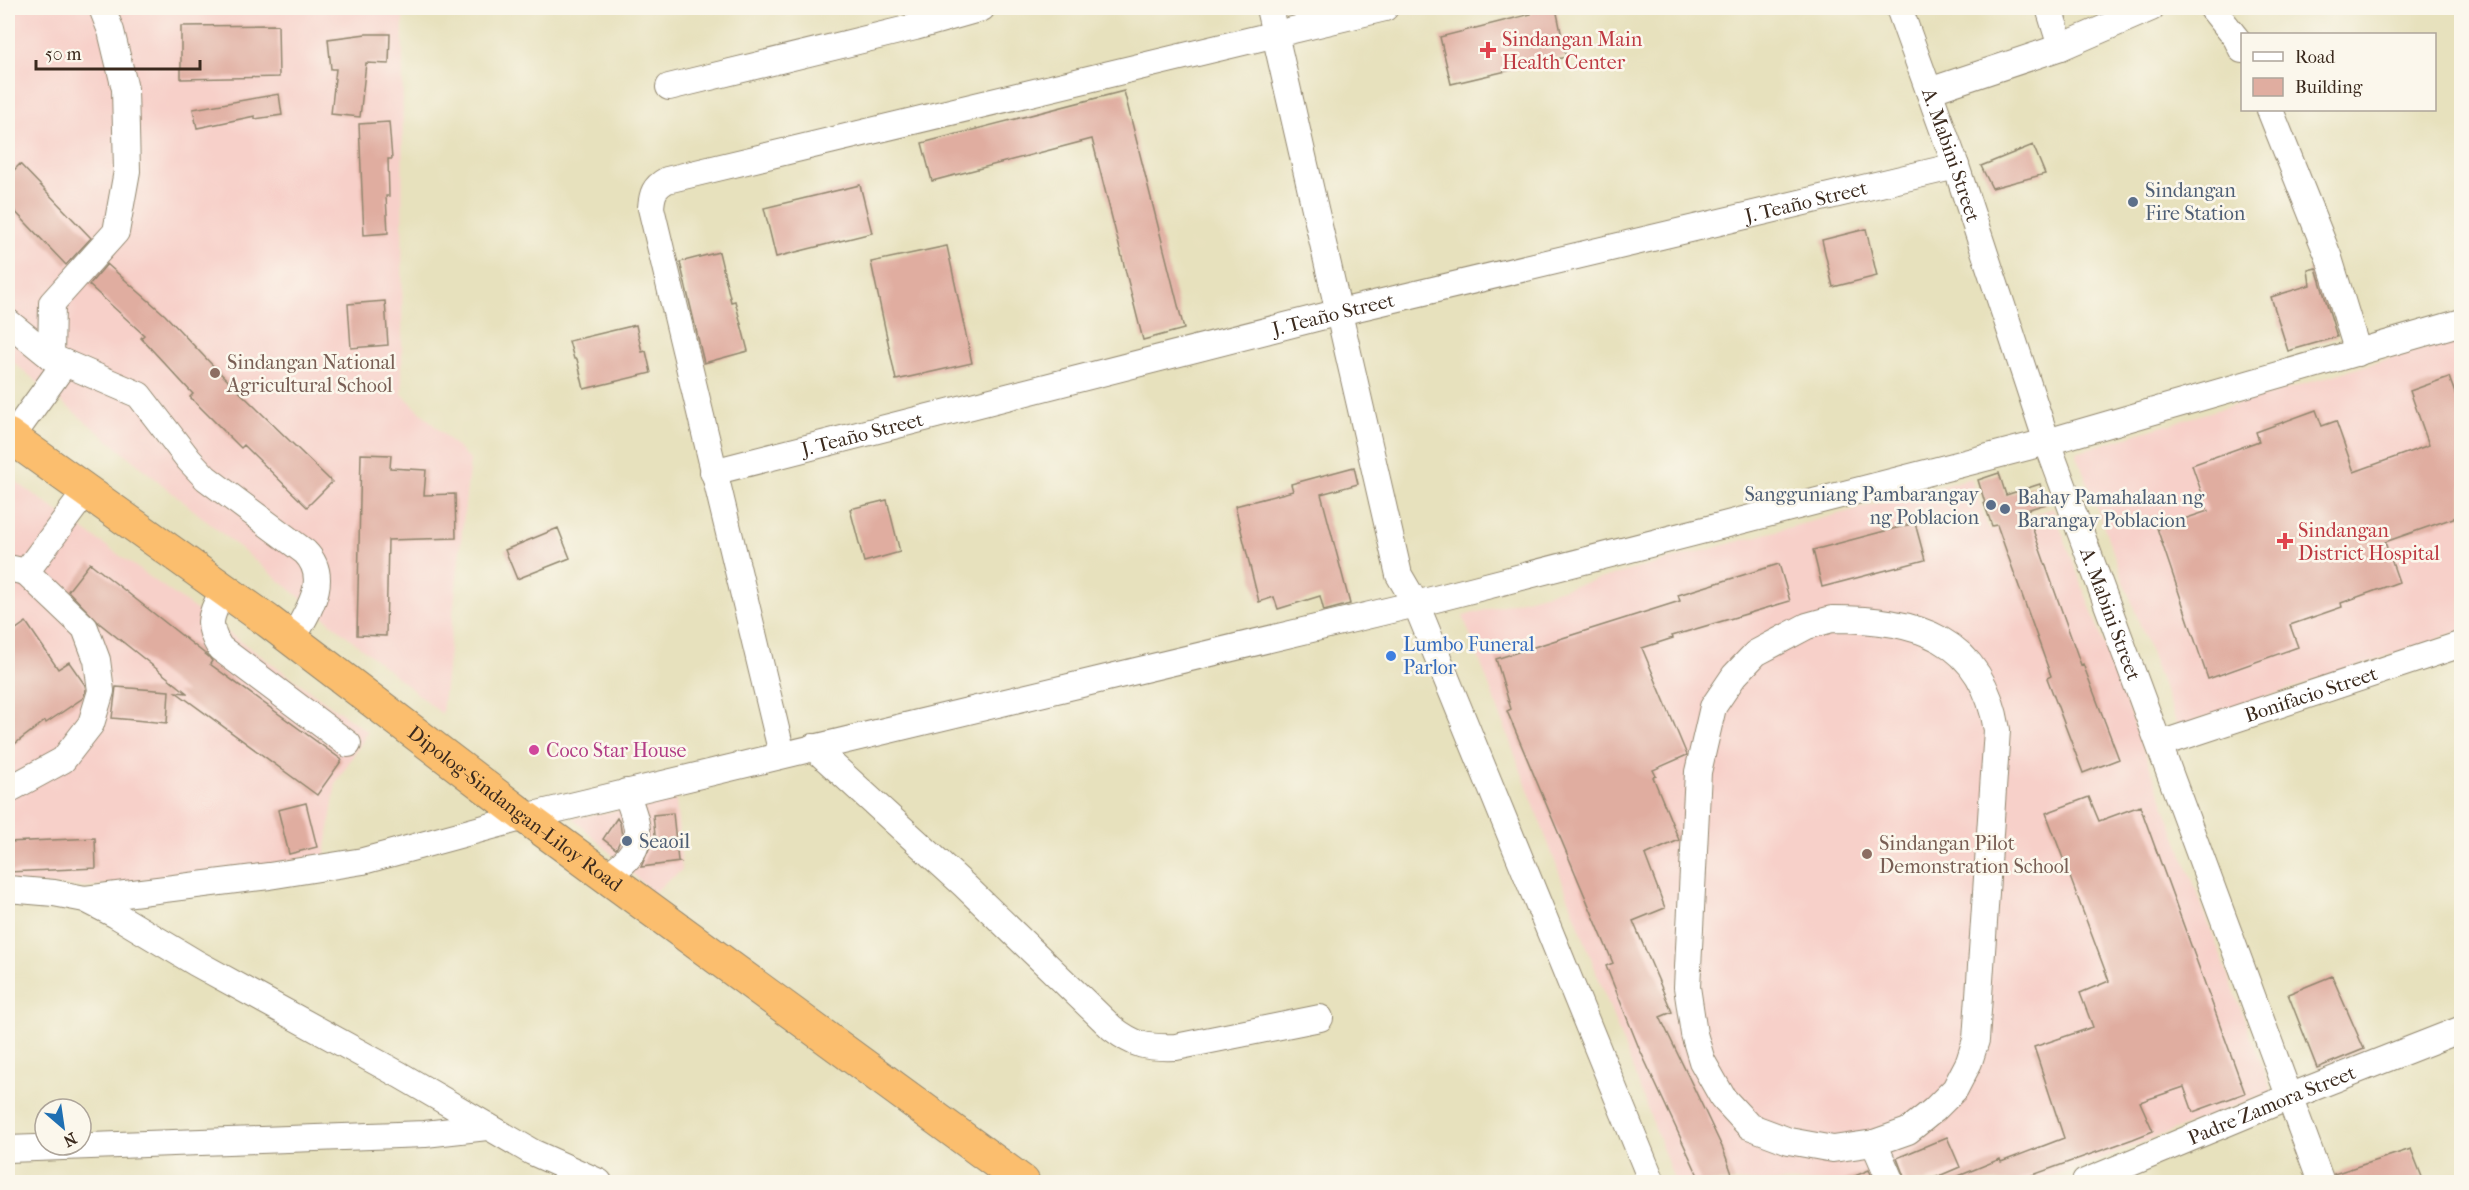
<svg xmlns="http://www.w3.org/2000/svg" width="2469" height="1190" font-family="'IM FELL French Canon',serif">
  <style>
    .built { fill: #f7d0c9 }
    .building { fill: #e0ada0 }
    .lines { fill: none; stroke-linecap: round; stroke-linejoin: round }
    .minor-casing { stroke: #91866e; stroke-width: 28 }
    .highway-casing { stroke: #91866e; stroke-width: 35 }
    .minor { stroke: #fff; stroke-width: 26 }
    .highway { stroke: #fbbe6e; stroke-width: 33 }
    .health-dot { fill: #e0444e; stroke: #fbf7ec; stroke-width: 2 }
    .service-dot { fill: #5c6f8a; stroke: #fbf7ec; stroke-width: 2 }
    .education-dot { fill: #8d6e63; stroke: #fbf7ec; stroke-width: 2 }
    .shop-dot { fill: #3f7fe0; stroke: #fbf7ec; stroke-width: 2 }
    .hotel-dot { fill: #d1479c; stroke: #fbf7ec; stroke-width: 2 }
    .labels { text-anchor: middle; stroke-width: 5; stroke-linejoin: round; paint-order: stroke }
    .health-label { font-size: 20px; fill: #be3a42; stroke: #fbf7ec; text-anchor: start }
    .street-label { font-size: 20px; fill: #3b2a1e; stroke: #fbf7ec }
    .service-label { font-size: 20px; fill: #4e5e75; stroke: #fbf7ec; text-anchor: start }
    .education-label { font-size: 20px; fill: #785e54; stroke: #fbf7ec; text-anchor: start }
    .shop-label { font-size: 20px; fill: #366cbe; stroke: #fbf7ec; text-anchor: start }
    .hotel-label { font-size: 20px; fill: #b23c85; stroke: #fbf7ec; text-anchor: start }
  </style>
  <rect width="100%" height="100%" fill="#fbf7ec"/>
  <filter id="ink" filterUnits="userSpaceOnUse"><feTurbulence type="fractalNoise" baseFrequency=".0167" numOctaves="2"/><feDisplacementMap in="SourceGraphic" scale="12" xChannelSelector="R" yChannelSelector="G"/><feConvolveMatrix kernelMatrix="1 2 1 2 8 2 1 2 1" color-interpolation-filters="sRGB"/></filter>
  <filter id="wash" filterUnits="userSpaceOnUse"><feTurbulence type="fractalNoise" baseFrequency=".008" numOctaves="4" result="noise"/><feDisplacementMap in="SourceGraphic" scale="24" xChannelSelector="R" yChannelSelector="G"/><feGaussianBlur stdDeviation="1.35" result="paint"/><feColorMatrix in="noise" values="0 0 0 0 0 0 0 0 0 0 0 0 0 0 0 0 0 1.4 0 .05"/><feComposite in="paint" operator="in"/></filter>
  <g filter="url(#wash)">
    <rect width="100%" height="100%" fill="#e7e1bd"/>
    <path class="built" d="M8,8h395l-1,386 68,66 -28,254 -434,-356z
      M2461,337v294l-283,96 -102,-275z
      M8,476l360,256 -32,51 -11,72 -72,13 -166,19 -79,-3z
      M1971,478l18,52 64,-22 219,584 -231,90h-366l-212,-566z
      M676,800l6,70 -29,23 -80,-75z"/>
    <g id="blocks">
      <path class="building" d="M1544,8h12l10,49 -115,27 -11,-47 91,-23 -1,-4z
        M278,25l1,52 -98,2v-53z
        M366,34h24l-1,30 -23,-1 -6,54 -29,-3 5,-45h-5l-3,-30z
        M1124,91l60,238 -41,11 -51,-201 -160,42 -10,-38z
        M279,94l3,21 -27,4v-3l-58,12 -4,-19z
        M389,122l3,37h-4l1,37h-3l2,37 -24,2 -5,-111z
        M2033,145l12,29 -53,14 -11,-22z
        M20,164l71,74 -25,27 -58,-61v-28z
        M860,185l12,48 -96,24 -12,-49z
        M1866,229l11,47 -44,11 -11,-47z
        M947,246l25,117 -76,17 -25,-118z
        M719,252l12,50 4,-1 13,50 -44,12 -24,-101z
        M107,264l58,51 52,55 115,112 -25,25 -63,-62 -3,3 -51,-51 3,-3 -52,-56 3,-3 -55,-50z
        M2316,268l21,69 -49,14 -17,-54 39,-12 -2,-15z
        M385,301l3,44 -37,3 -3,-44z
        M636,325l6,27 4,-1 5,22 -67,16 -7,-30h-3l-5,-18z
        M2449,377l13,35v103l-77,27 14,40 -58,21 1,4 -52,18 8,22 -90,32 -51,-151 51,-17 -16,-46 67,-24 -3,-9 60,-22 6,16 14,-5 18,51 75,-27 -19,-54z
        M361,454l30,1 -1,13 36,2 -2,25 31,-1 1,44 -68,2 -2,96 -29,-1z
        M1354,467l4,17 -37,10 29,110 -26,7 -4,-15 -42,13 -4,-12 -15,5 -24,-96 58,-15 -2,-7z
        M1999,473l7,22 34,-11 6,20 -20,6 55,155 2,-1 36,95 -36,14 -36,-95 4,-2 -54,-151 -5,1 -8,-23h1l-7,-23z
        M887,500l13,52 -36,10 -14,-53z
        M1915,523l10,37 -103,27 -9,-37z
        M558,528l12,30 -53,21 -12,-29z
        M90,563l119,94 3,4 -2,3 132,96 -25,35 -141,-103 11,1 -88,-70 -31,-32z
        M1779,564l11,37 -118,35 1,2 -31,10 45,107 -34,15 3,6 -3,1 26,63 -34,15 20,53 -32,13 39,91 -12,5 63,132 12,33h-34l-62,-134 -33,-82 7,-3 -106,-252 4,-2 -15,-50 184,-58 -2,-6z
        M26,622l32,47 11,-7 16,23 1,5 -3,8 -37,25 -1,-2 -37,28v-114z
        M116,687l53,4 -2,32 -55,-5z
        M2089,797l10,24 41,-15 105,287 -52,19 -9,-25 -44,15 13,29 -20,8 -120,43h-69l56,-23 1,3 63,-24 -30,-91 59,-20 -13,-34 29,-12 -63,-168z
        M306,803l11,44 -28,7 -11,-44z
        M673,813l5,48 2,1 -39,5 11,-25 4,3 -3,-30z
        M617,818l3,5 2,14 -6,12 -13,-10z
        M95,838l1,30 -88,4v-30z
        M2332,976l32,73 -47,19 -29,-74z
        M1947,1137l13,30 -35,15h-19l-9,-24z
        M2411,1149l13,33h-88l-2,-8z
        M1869,1170l6,12h-34z"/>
    </g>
  </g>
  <g filter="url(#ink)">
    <use href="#blocks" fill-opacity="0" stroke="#91866e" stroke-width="1.5"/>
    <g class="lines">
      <defs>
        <g id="minor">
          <path d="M1269,8l130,567 17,29 236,578"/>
          <path id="s1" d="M1899,8l57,158 91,276 274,740"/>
          <path d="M2049,8l12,39"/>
          <path d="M2212,8l24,30 6,12"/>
          <path d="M669,87l246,-60 67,-19"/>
          <path d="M1929,91l132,-44 90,-39"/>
          <path d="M2270,110l59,148 29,95"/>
          <path d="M8,322l43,35 88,38 50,65 17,18 99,74c27,27 2,60 -13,88"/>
          <path d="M51,357l1,-54 64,-71 11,-61 -2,-82 -14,-58 -9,-23"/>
          <path d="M11,438l54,-75"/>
          <path id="s2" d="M713,472l627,-160 616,-146"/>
          <path d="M8,568l18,4 59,56 12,32 4,31 -10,33 -28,36 -55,30"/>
          <path d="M26,572l61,-82"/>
          <path d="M224,589c-12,25 -20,33 -4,59l128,96"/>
          <path d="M1832,619c84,0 150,18 165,111l-21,310 -7,22 -14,27 -21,21 -26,21 -34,12 -41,6 -44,-8 -40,-15 -26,-28 -21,-37 -8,-27 -7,-47 11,-215 15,-65 21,-31 22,-23 51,-27z"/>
          <path id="s3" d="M2160,744l302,-100"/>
          <path d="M813,747l151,138 148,143c23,18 35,20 64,19l144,-29"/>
          <path d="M782,754l-131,-546c1,-14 3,-21 16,-28l718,-172"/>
          <path d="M606,876c41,-27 35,-42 20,-84"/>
          <path d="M8,889l46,4 31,6 31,16 80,48 204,112 132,77 67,30"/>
          <path d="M85,899l184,-23 94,-15 162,-44 891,-213 631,-162 415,-120"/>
          <path d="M1874,1143l17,39"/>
          <path d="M8,1149l417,-15 62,-7"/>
          <path id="s4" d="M2085,1182l204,-85 173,-68"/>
        </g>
        <g id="highway">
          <path id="s5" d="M8,435l260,186 257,196 498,365"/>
        </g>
      </defs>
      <use href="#minor" class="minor-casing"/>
      <use href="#highway" class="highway-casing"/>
      <use href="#minor" class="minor"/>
      <use href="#highway" class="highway"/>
    </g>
  </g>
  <g class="health-dot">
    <path d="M1485 41h6v6h6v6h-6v6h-6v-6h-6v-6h6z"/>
    <path d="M2282 532h6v6h6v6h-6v6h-6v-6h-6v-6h6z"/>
  </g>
  <g class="service-dot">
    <circle cx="2133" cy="202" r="6"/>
    <circle cx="1991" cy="505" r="6"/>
    <circle cx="2005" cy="509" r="6"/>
    <circle cx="627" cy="841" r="6"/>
  </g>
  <g class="education-dot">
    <circle cx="215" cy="373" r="6"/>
    <circle cx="1867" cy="854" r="6"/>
  </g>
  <circle class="shop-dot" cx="1391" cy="656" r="6"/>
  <circle class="hotel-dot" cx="534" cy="750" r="6"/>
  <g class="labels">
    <g class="health-label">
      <text x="1502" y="46">Sindangan Main<tspan x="1502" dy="23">Health Center</tspan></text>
      <text x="2298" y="537">Sindangan<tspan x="2298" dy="23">District Hospital</tspan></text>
    </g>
    <g class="street-label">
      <text dy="7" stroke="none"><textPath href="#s1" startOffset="156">A. Mabini Street</textPath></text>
      <text dy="7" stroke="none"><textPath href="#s2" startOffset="1126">J. Teaño Street</textPath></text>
      <text dy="7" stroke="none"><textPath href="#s2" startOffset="640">J. Teaño Street</textPath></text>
      <text dy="7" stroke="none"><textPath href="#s2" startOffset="154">J. Teaño Street</textPath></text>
      <text dy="7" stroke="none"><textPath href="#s1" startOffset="642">A. Mabini Street</textPath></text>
      <text dy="7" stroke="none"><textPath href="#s3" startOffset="159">Bonifacio Street</textPath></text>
      <text dy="7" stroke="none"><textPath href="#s5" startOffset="630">Dipolog-Sindangan-Liloy Road</textPath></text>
      <text dy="7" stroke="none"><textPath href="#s4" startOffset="202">Padre Zamora Street</textPath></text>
    </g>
    <g class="service-label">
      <text x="2145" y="197">Sindangan<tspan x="2145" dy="23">Fire Station</tspan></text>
      <text x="1979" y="501" text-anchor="end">Sangguniang Pambarangay<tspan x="1979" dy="23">ng Poblacion</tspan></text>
      <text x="2017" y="504">Bahay Pamahalaan ng<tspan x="2017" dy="23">Barangay Poblacion</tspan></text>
      <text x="639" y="848">Seaoil</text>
    </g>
    <g class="education-label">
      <text x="227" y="369">Sindangan National<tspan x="227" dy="23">Agricultural School</tspan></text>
      <text x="1879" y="850">Sindangan Pilot<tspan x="1879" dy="23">Demonstration School</tspan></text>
    </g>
    <g class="shop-label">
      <text x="1403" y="651">Lumbo Funeral<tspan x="1403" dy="23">Parlor</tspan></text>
    </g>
    <g class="hotel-label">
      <text x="546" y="757">Coco Star House</text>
    </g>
  </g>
  <rect width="2469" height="1190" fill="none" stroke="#fbf7ec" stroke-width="30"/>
  <rect x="2241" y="33" width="195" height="78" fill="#fbf7ec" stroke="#aea59a" stroke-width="1.5"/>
  <rect x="2253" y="52" width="30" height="9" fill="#ffffff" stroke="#aea59a" stroke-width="1.5"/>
  <text x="2295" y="63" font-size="18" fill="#3b2a1e">Road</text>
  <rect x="2253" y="78" width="30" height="18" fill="#e0ada0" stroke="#aea59a" stroke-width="1.5"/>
  <text x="2295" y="93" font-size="18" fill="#3b2a1e">Building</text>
  <g transform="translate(63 1127) rotate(151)"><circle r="28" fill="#fbf7ec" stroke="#aea59a" stroke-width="1.5"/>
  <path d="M0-4.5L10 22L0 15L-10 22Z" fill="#1f6fb2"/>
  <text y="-9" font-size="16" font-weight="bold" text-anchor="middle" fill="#3b2a1e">N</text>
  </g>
  <path d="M36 60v9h164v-9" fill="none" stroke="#3b2a1e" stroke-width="3"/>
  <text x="45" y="60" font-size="18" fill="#3b2a1e" stroke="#fbf7ec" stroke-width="4.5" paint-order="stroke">50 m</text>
</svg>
